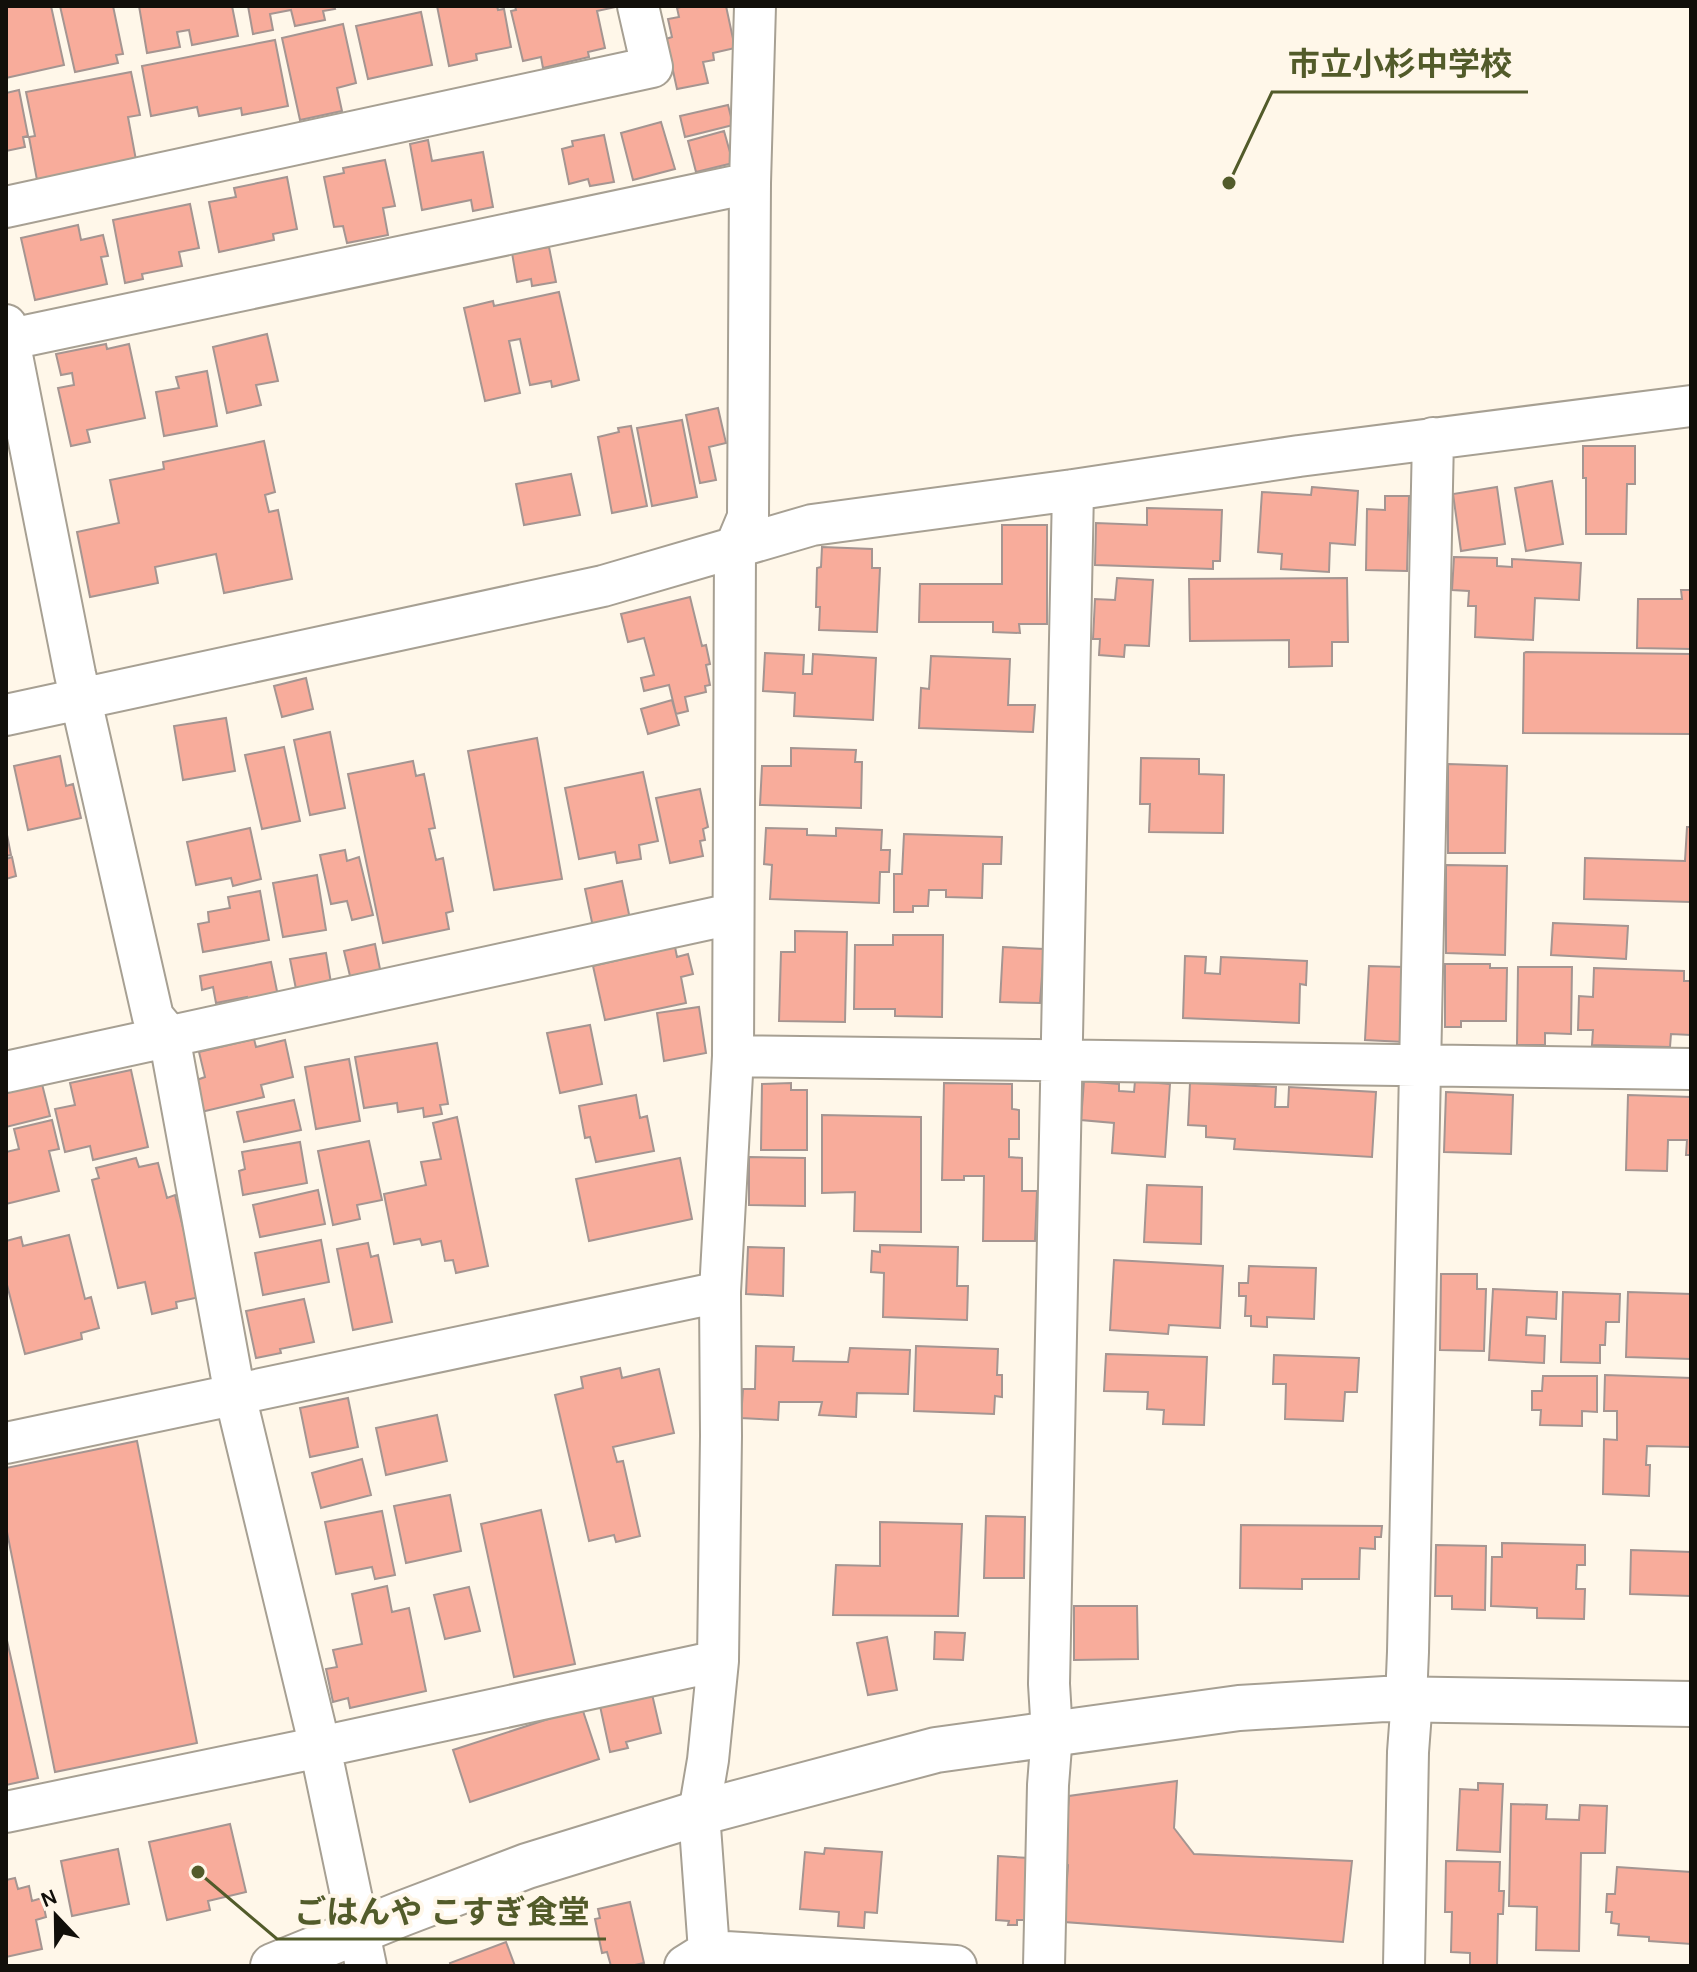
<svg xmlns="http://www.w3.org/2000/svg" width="1697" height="1972" font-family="Karla,'Noto Sans JP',sans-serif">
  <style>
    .building { fill: #f8ac9b; stroke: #a59591; stroke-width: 2 }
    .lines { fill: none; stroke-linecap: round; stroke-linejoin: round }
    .minor-casing { stroke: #a7a093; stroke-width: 44 }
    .tertiary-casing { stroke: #a7a093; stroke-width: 48 }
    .minor { stroke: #fff; stroke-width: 40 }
    .tertiary { stroke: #fff; stroke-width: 44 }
    .leader { fill: none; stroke: #525b2a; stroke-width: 3 }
    .callout-dot { fill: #525b2a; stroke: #fff7e9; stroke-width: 3 }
    .callout-label { font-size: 32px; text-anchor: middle; font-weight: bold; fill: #525b2a; stroke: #fff7e9; stroke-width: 8; stroke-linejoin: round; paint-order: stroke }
  </style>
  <rect width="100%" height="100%" fill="#fff7e9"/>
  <path class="building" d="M6,6h45l13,59 -58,13z
    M60,6h53l10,48 -7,1 2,8 -43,9z
    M139,6h93l6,30 -46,9 -3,-15 -12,2 3,15 -33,6z
    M248,6h86l1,3 -12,2 2,9 -30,6 -4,-16 -21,4 3,16 -20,4z
    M437,6h60l1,4 6,-1 7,38 -35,7 1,6 -28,6z
    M515,6h100l1,1 -19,4 8,37 -17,4 1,5 -46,11 -2,-11 -18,4 -12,-50 5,-1z
    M684,6h42l9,42 -22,5 1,7 -11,2 5,21 -31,6 -11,-50 6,-2 -4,-18 11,-2 -2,-9z
    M421,12l11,53 -64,14 -12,-53z
    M343,24l13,59 -19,5 5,23 -42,9 -18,-82z
    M275,40l13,66 -46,9 -1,-7 -42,8 -2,-9 -46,9 -9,-50z
    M131,72l9,43 -12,2 8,43 -99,20 -8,-43 6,-1 -9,-44z
    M19,90l9,46 -5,1 2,10 -19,4v-58z
    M728,105l5,20 -48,12 -5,-21z
    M661,122l14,47 -42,11 -12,-47z
    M724,131l9,32 -37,9 -8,-31z
    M604,135l10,47 -24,4 -2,-7 -19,5 -7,-35 11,-3 -1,-5z
    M428,140l4,21 51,-9 10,55 -20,4 -2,-11 -49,10 -12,-66z
    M385,160l10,46 -12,2 5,27 -41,8 -4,-17 -9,1 -10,-50 20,-4 -1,-5z
    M287,177l10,52 -24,5 1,6 -55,12 -10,-50 27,-5 -2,-9z
    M190,204l9,44 -20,4 3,14 -40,8 1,5 -18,4 -12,-63z
    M78,225l3,15 22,-5 5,21 -7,1 6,27 -72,16 -14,-62z
    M549,247l7,35 -24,4 -1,-7 -14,3 -5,-29z
    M559,292l20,88 -27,7 -1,-6 -21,4 -10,-46 -11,2 11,52 -35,8 -21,-93 29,-7 1,5z
    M267,334l11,47 -22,4 5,20 -34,8 -14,-66z
    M106,344l1,5 22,-5 16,74 -58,12 3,12 -19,4 -13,-58 16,-3 -2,-12 -11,2 -5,-21z
    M207,371l10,55 -53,10 -8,-44 23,-4 -3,-11z
    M718,408l8,35 -17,4 7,33 -16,3 -14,-68z
    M682,420l15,77 -45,9 -15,-78z
    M631,426l16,80 -35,7 -14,-76 21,-5 -1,-4z
    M264,441l11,51 -10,3 4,17 9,-2 14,69 -68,14 -8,-39 -61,13 3,16 -68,14 -13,-65 42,-9 -9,-43 54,-11 -1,-7z
    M1583,446h52v38h-8l-1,50h-40v-56h-3z
    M571,474l9,41 -56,10 -8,-41z
    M1552,481l11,63 -37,7 -11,-63z
    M1312,487l46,4 -3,54 -25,-2 -1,29 -48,-3 1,-15 -24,-2 4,-60 49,3z
    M1497,487l8,57 -44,7 -8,-57z
    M1385,496h24l-2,75 -41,-1 1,-61 18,1z
    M1147,508l75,2 -2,51h-7v8l-118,-4 1,-42 51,2z
    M1002,525h45v99h-28l1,9 -27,-1v-10h-74l1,-38h82z
    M822,547l50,2v19h8l-3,64 -58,-2 1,-23h-4l1,-39 4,-1z
    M1454,557l43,1v8l15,1v-8l69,4 -2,37 -44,-2 -2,42 -58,-3 1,-31h-8l1,-15 -17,-1z
    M1117,578l36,2 -4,66 -24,-1 -1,12 -25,-2 1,-16h-7l2,-40 20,1z
    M1347,578l1,64h-16v24l-43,1v-27l-99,1 -1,-62z
    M1681,590h10v59l-54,-1 1,-49h44z
    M690,597l12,49 4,-1 4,19 -4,1 4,20 -5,1 1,6 -21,5 3,14 -12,3 -7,-29 -25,6 -3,-13 13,-3 -10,-37 -16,4 -7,-28z
    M1526,652l165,2v80l-168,-1 1,-80z
    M765,653l39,2 -1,19h9l1,-20 63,4 -3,62 -79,-4 1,-23 -32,-2z
    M931,656l79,3 -2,46h27l-2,27 -114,-4 2,-40 8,1z
    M306,678l7,31 -31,8 -8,-31z
    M672,700l7,25 -31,9 -7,-25z
    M226,718l9,53 -52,9 -9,-54z
    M330,732l15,76 -35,7 -16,-75z
    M537,738l25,141 -68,11 -26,-139z
    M284,747l16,74 -38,8 -17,-74z
    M791,748l65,2 -1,12h7l-1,46 -101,-3 2,-39h29z
    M60,756l6,30 7,-2 8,34 -53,12 -14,-64z
    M1141,758l58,1v15l25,1 -1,58 -74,-1 1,-28h-10z
    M413,761l3,15 8,-2 11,54 -6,1 7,31 7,-2 10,53 -7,2 3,16 -66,14 -35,-169z
    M1448,764l59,2 -2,87h-57z
    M643,772l15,69 -19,4 2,14 -24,4 -2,-11 -36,7 -14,-71z
    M700,789l8,38 -5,2 2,11 -5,1 3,15 -33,7 -14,-65z
    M1687,827h4v75l-107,-3 1,-41 100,3z
    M250,828l11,51 -28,7 -2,-8 -35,7 -9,-43z
    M766,828l41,1v6l29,1v-8l46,2 -1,20h9l-1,22h-9l-1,31 -109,-4 2,-34 -8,-1z
    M6,830l5,25 -5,1z
    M904,834l98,3 -1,27h-18l-1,34 -36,-1v-7h-17l-1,16h-15v6h-19v-38h8z
    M345,850l2,11 12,-4 14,58 -21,5 -5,-19 -16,3 -11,-49z
    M12,857l4,19 -10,3v-20z
    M1446,865l61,1 -2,89 -59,-2z
    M317,875l9,55 -43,7 -10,-54z
    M622,881l8,38 -37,8 -8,-38z
    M260,891l9,49 -66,12 -5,-28 11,-2 -1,-10 22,-4 -2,-11z
    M1553,923l75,3 -2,33 -75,-4z
    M795,931l52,1 -2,90 -66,-1 2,-69h14z
    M893,935h50l-1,82 -47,-1v-7h-41l1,-64h38z
    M375,944l6,30 -30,6 -7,-29z
    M675,947l2,10 11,-3 5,20 -12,3 5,26 -81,17 -12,-54z
    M1003,947l41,2 -4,54 -40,-1z
    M326,953l5,30 -35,6 -6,-30z
    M1185,956l21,1 -1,16 15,1 1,-17 86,4 -1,24 -6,-1 -1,39 -116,-5z
    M271,962l7,34 -30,6 -1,-5 -31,6 -3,-16 -11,3 -2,-14z
    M1445,964h45v4h17l-1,53h-45v6h-16z
    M1369,966l36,1 -1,75 -39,-2z
    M1518,967h54l-1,67 -26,-1v12h-28z
    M1594,968l90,3v10h7v54l-20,-1 -1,13 -78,-2 1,-15h-15l1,-34 14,1z
    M699,1007l7,46 -42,8 -7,-48z
    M590,1025l12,59 -42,9 -13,-60z
    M254,1039l2,8 29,-7 8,37 -32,8 3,12 -63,15 -7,-31 11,-4 -6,-25z
    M437,1043l11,61 -8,1 2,9 -18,3 -1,-9 -25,4 -1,-9 -33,5 -9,-51z
    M349,1059l11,62 -44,8 -11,-62z
    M131,1070l17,77 -55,13 -3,-14 -25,6 -10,-43 20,-4 -5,-22z
    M1084,1081l35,3v7l15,1 1,-11 35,3 -5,73 -53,-4 2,-30 -33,-3z
    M791,1083v7h16v60h-46l1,-66z
    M944,1083l68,1v25l7,1v29h-10v18l13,1v33h15l-2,50h-52l1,-65h-20v4h-22z
    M1190,1083l86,4 -1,20h13l1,-20 87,5 -4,65 -138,-8 1,-10 -29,-2v-11l-18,-1z
    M42,1084l8,32 -44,11v-35z
    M1446,1092l67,3 -2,59 -67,-2z
    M636,1095l4,23 7,-2 7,35 -58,11 -6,-25 -5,1 -6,-32z
    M1628,1095l63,2v58h-5l1,-15h-19l-1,31 -41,-1z
    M294,1100l7,30 -57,12 -7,-30z
    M822,1115l99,2v115l-67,-1 1,-39 -33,1z
    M457,1117l31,149 -32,7 -3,-13 -8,1 -4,-20 -19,4 -2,-6 -26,5 -10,-50 42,-9 -5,-23 20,-3 -8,-36z
    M52,1120l7,29 -10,2 10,40 -53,13v-52l13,-3 -5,-20z
    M369,1141l13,59 -25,5 3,14 -27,6 -15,-74z
    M300,1142l7,41 -64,12 -4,-24 6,-2 -3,-17z
    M749,1157l56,1v48l-56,-1z
    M136,1158l3,9 19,-4 9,35 8,-3 25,102 -24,5 1,6 -25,6 -7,-32 -27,6 -26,-108 7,-2 -3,-10z
    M680,1158l12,61 -103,22 -13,-62z
    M1147,1185l55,2 -1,57 -57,-2z
    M318,1190l7,34 -65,13 -7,-32z
    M69,1235l16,64 6,-2 8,31 -18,5 1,6 -57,15 -19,-73v-40l15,-4 2,9z
    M321,1240l8,42 -66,13 -8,-42z
    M368,1243l3,14 7,-2 14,67 -39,8 -16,-81z
    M880,1245l78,2 -1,39h11l-1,34 -84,-3 1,-44 -13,-1 1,-21 8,1z
    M748,1247l36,1 -1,48 -37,-2z
    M1114,1260l109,6 -3,62 -51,-3 -1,9 -58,-4z
    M1249,1266l67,2 -2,51 -47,-2v10l-16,-1v-10h-6l1,-20h-7v-13h9z
    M1441,1274h36v15h9l-2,62 -44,-1z
    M1493,1289l64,3 -1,27 -29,-2 -1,18 19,1 -1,27 -55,-3z
    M1563,1292l57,2 -1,28h-13l-1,23h-5v18l-39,-1z
    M1628,1292l63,2v65l-65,-2z
    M304,1299l10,43 -34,7 1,4 -25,5 -10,-47z
    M756,1346l38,1 -1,14 55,1 2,-14 60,2 -2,44 -51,-1 -1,24 -37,-2 3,-13h-43l-1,18 -37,-2 2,-29h12z
    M916,1346l82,3 -1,26h5v22l-7,-1 -1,18 -80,-3z
    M1106,1354l101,3 -3,68 -41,-1 1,-14 -17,-1 1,-17 -44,-1z
    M1274,1355l85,3 -2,34h-12l-2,29 -58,-2 1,-35h-13z
    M620,1368l2,10 37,-9 15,64 -61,14 4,15 6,-1 17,75 -24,6 -2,-7 -25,6 -34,-146 28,-7 -2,-11z
    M1605,1375l86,3v69l-44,-1 -1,19h4l-1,31 -46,-2 1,-55 13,1v-29h-13z
    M1543,1376h54v36l-15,-1v15l-42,-1 1,-15h-9v-19h10z
    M348,1398l10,49 -48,10 -10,-49z
    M437,1415l10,46 -61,14 -10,-47z
    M137,1441l60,302 -142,29 -49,-245v-59z
    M362,1459l9,36 -50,13 -9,-35z
    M450,1495l11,56 -55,12 -12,-57z
    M541,1510l34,154 -61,13 -33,-153z
    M382,1511l13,64 -20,4 -3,-12 -36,7 -11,-52z
    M986,1516l39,1 -1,61h-40z
    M880,1522l82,2 -4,92 -125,-1 3,-50 44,1z
    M1241,1525l141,1 -1,11h-6v12l-15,-1 -1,31h-57v10l-62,-1z
    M1502,1543l83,2v20h-8l-1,24h9l-1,30 -47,-1v-10l-46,-2 1,-49h10z
    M1436,1545l50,1 -1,64 -33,-1v-13h-17z
    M1631,1550l60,2v44l-61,-2z
    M387,1586l5,26 17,-4 17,83 -76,17 -2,-10 -15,4 -7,-33 11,-2 -4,-17 29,-6 -10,-50z
    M469,1587l11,44 -35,8 -11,-44z
    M1074,1606h63l1,53 -64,1z
    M935,1632l30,1 -2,27 -29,-1z
    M6,1636l32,142 -32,7z
    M887,1637l10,53 -29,5 -11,-52z
    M652,1694l9,39 -35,9 2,6 -18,4 -10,-46z
    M582,1708l17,51 -129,43 -17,-52z
    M1177,1781l-3,47 20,26 158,7 -9,81 -279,-20 4,-57 -5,-1 6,-68z
    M1478,1783l25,1 -3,68 -43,-2 3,-61 18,1z
    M1511,1804l36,1 -1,14 33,1 1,-15 27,1 -2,47h-24l-2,98 -43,-1 1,-43 -28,-1z
    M230,1824l16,68 -38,9 2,9 -43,10 -18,-78z
    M825,1848l57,4 -5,61 -12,-1 -1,16 -26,-2 1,-14 -39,-3 5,-57 19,2z
    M118,1849l11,55 -57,12 -11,-55z
    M998,1856l31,2 -2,62h-10v5h-9l1,-4 -13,-1z
    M1446,1861l54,1 -1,29h5l-1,23h-5l-1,52h-27v-13l-19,-1 1,-40h-7z
    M1617,1867l74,5v72l-42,-3v-4l-31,-2 1,-11 -8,-1 1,-11h-6l1,-18h8z
    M15,1878l3,11 11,-3 3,15 10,-3 4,19 -10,3 6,29 -36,8v-77z
    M630,1902l14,61 -14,3h-19l-4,-14 -5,1 -7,-34 5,-1 -2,-9z
    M506,1942l9,24h-64l-1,-3z"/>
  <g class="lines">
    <defs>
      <path id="minor" d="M6,207l646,-140 -14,-61
        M6,325l69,349 78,343 16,19 66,359 85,352 46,219
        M6,340l744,-157
        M6,715l597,-129 209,-61 261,-35 226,-34 392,-50
        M733,1056l958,13
        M6,1072l726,-158
        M6,1443l714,-151
        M1406,1699l2,-47 25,-1214
        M6,1812l314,-65 398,-86
        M709,1951l-10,-138 9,-53 10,-99 3,-225 -1,-144 13,-236 2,-508 13,-31 2,-334 5,-177
        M685,1966l24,-15 247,15
        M1044,1966l4,-181 4,-51 -3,-50 24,-1194
        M1404,1966l4,-214 4,-53"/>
      <path id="tertiary" d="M273,1966l128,-52 126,-48 172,-53 237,-63 303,-42 146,-9 306,5"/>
    </defs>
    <use href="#minor" class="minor-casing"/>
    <use href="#tertiary" class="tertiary-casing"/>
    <use href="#minor" class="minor"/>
    <use href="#tertiary" class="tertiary"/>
  </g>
  <path class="leader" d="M1229 183L1272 92H1528M198 1872L277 1939H606"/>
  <g class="callout-dot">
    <circle cx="1229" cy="183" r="8"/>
    <circle cx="198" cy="1872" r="8"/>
  </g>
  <g class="callout-label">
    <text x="1400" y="75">市立小杉中学校</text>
    <text x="442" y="1923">ごはんや こすぎ食堂</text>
  </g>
  <rect width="1697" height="1972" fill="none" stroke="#110f0a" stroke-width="16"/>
  <g transform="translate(56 1916) rotate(338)" stroke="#fff7e9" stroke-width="6" paint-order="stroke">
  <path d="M0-6L14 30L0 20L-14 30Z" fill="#110f0a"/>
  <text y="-12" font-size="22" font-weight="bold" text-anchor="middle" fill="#110f0a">N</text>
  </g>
</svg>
